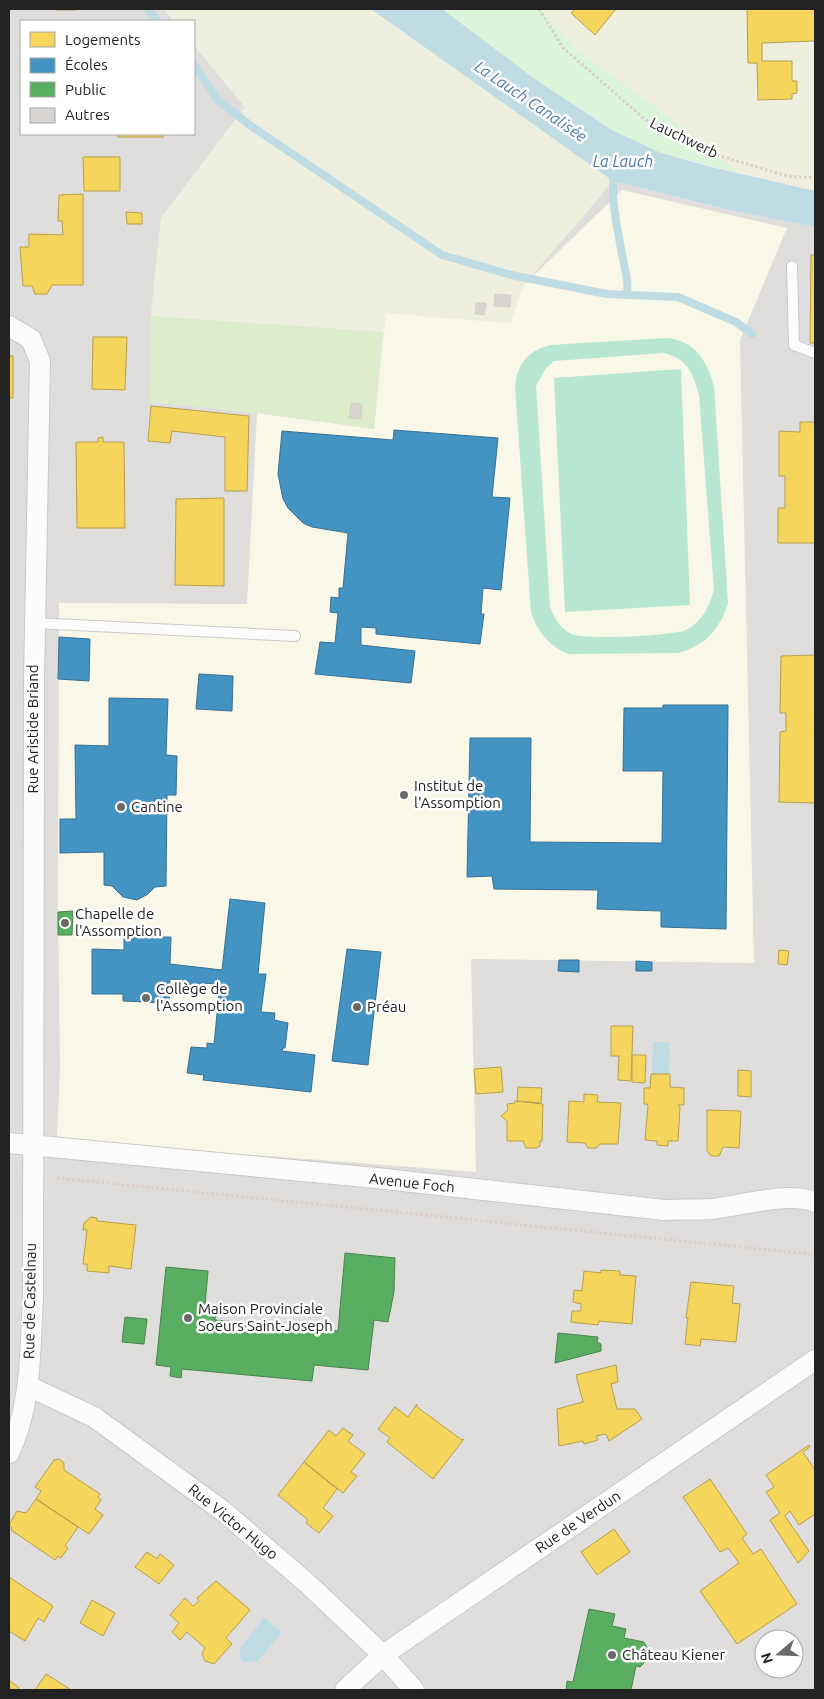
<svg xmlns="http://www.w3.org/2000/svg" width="824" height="1699" font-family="Ubuntu,sans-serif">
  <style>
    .residential { fill: #dfdedc; fill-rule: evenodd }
    .education { fill: #f8f7e8 }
    .religious { fill: #dededc }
    .farmland { fill: #efefdf }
    .grass { fill: #ddeccb }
    .park { fill: #daf5da }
    .pitch { fill: #b7e6d2; fill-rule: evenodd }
    .water { fill: #bfdbe3 }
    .homes { fill: #f6d55c; stroke: #b69f4b }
    .schools { fill: #4393c3; stroke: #397193 }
    .public { fill: #5aae61; stroke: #49844e }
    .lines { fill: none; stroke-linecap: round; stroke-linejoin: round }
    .stream { stroke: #bfdbe3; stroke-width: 8 }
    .building { fill: #d7d4d2; stroke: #d3d0cc }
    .service-casing { stroke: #c9c8c7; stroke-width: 12 }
    .minor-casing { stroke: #c9c8c7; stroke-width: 22 }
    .path { stroke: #dccecd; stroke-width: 3; stroke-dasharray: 2.5 2.5; stroke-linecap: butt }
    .service { stroke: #fdfcfc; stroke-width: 10 }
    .minor { stroke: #fdfcfc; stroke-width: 20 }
    .poi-dot { fill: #6a6968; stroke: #fff; stroke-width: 2 }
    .labels { text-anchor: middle; stroke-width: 5; stroke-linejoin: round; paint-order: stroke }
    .street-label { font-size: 15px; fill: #222; stroke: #fff }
    .poi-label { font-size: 15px; fill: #222; stroke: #fff; text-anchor: start }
    .water-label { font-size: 16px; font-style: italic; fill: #4a7aab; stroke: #fff }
  </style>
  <rect width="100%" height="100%" fill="#f0eeeb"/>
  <path class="residential" d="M9,9h155l10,12h-153v113h173v-89l51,62 -84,111 -10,98v86l106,11 117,16 12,-116 124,10 13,-37 90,-105 112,28 90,18v1463h-806zM764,1639h30v30h-30z"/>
  <path class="education" d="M622,190l165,38 -47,112 14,623 -283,-4 5,213 -419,-32 3,-71 -2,-157 1,-309 188,1 10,-191 117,16 12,-116 124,10 13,-37z"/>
  <path class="religious" d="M160,1208l408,41 -13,114 -188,46 -37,-26 -86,111 -131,-94 32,-46z"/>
  <path class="farmland" d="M164,9h207l242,172 -90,105 -13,37 -124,-10 -3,19 -232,-16 10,-98 84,-111 -51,-62v-24h-20z
    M540,9h275v182l-77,-18 -75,-60 -89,-65z"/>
  <path class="grass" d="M151,316l232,16 -9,97 -117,-16 -107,-11z"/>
  <path class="park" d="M442,9h98l34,39 89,65 75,60 -77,-20 -49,-23 -76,-50z"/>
  <path class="pitch" d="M666,338c28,2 41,22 48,48l14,217c-8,26 -23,43 -50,50l-110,1c-19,-8 -31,-23 -37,-42l-16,-225c2,-23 13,-36 35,-42zM664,353c24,6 29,20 35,42l15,195c-5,17 -12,32 -28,40 -13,6 -103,10 -115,4 -11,-6 -17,-16 -21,-27l-14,-221 10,-18 8,-7z
    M681,369l9,236 -125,7 -11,-234z"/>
  <path class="water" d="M371,9h71l94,71 76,50 49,23 46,13 108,25v36l-90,-18 -112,-28z
    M653,1042h17l-1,32h-17z
    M264,1618l18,14 -26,31 -3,-2 -9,2 -5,-7 2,-5 -2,-2z"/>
  <path class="homes" d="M55,9h21v1h-21z
    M575,9h41l-21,26 -24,-22z
    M747,9h68v32l-53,2v18h30v20h5v12l-5,1v5l-34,1 -1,-37h-9z
    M118,134h45v3h-45z
    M83,157h37v34h-36z
    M83,194v91h-31l-5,9h-12l-3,-8h-9l-3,-39h9v-13l34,1 -1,-14h-4l1,-26z
    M126,212l16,1v11h-15z
    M811,255h4v88h-5z
    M93,337h34l-2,53 -33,-1z
    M9,356h4v42h-4z
    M151,406l98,10 -2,75h-22v-54l-53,-6 -2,12 -22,-2z
    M800,422h15v121h-37v-35h7v-32h-6v-45l21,1z
    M103,437v5h21l1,86h-48l-1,-86h22v-4z
    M224,498v88l-49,-1 1,-86z
    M815,655v148l-36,-1 1,-70 6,-1v-18h-6l1,-57z
    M779,950l10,1 -2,14 -9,-1z
    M611,1026h22l-2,55 -13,-1 1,-24h-8z
    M632,1055h14l-1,28 -13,-1z
    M501,1067l2,25 -27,2 -2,-25z
    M738,1070l13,1v26l-13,-1z
    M651,1074h19v13l14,1v17h-6l2,2 -2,34h-10v5l-11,-1v-4l-12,-1 3,-34 -1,-2h-3v-16h6z
    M518,1087l24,1 -1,15 -24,-2z
    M584,1094l14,1 -1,7 24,1 -3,41h-18l-4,4h-8l-3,-5 -18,-1 2,-41 15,1z
    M515,1101l28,3 -1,37h-2v5l-4,2h-10l-3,-7h-16v-20l-6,-5 7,-6 -1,-6 8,-1z
    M707,1110l34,1 -2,37 -16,-1 -4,9h-8l-4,-5z
    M91,1217l6,1v3l39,4 -5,44 -22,-3v7l-22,-2v-7h-4l4,-34h-4l1,-7z
    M601,1270l19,1v4l16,1 -4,48 -33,-3 -1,4 -27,-3 1,-11h9v-7l-8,-2 1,-12 8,1 2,-20 17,2z
    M691,1282l43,4 -2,17 8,1 -4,38 -35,-3 -1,7 -15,-2 3,-26h-2z
    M616,1365l2,17 -7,2 6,25h18l7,10 -33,22 -3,-7 -10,2 2,4 -14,4 -1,-3 -24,5 -2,-37 26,-7 -7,-27z
    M417,1404v3l45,33 2,-1 -31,40 -46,-37 3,-4 -12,-9 17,-22 13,10z
    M343,1428l10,7 -5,6 17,13 -14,18 6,4 -14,17 -39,-31 25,-32 7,6z
    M809,1445l1,2 -7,5 12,18v44l-16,11 -9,-14 -5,5 24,35 -11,12 -28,-43 10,-7 -14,-21 8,-5 -8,-12z
    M59,1459l5,4v7l36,24 -2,3 3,3 -6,9 8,6 -14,19 -53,-35 5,-8 -6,-4 19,-27z
    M304,1462l33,27 -14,19 10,8 -14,17 -13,-10 2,-3 -30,-25z
    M710,1479l37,55 -5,4 11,16 8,-5 36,55 -60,40 -37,-53 39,-28 -11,-15 -8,4 -37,-55z
    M36,1499l42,28 -13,19 3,2 -7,10 -3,-2 -3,4 -44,-30 1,-2 -3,-3 8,-14 9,2z
    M614,1529l16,23 -33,23 -16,-23z
    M147,1552l10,7 3,-5 14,11 -15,19 -24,-17z
    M9,1577l44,29 -9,16 -6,-4 -13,23 -16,-10z
    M216,1581l34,29 -24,28 6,6 -18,20 -9,-3 -3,-7 3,-6 -18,-16 -7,8 -8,-8 7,-9 -9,-8 15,-17 8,8 6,-5 -2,-3z
    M92,1600l23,13 -12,23 -23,-13z
    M46,1674l24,15 -35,1z
    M9,1680l10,8 -2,2h-8z"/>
  <path class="schools" d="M394,430l104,8 -6,59 18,1 -9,92 -18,-2 -2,26h3l-4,30 -104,-10v-6l-15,-1v18l54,6 -4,32 -96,-9 5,-32 15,1 3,-30 -8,-1 1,-15 8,1v-10h4l5,-55 -36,-6 -9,-4 -15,-15 -5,-9 -5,-25 4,-43 111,9z
    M59,637l31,2 -1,42 -31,-2z
    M199,674l34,2 -1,35 -36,-2z
    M109,698l59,1 -2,56 11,1 -1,39h-9l-1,91 -11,1 -7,7 -11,6 -14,-3 -11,-11 -8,-1v-33l-44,1v-34h16l-1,-74 34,1z
    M663,705h65l-2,224 -65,-2v-16l-64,-2 1,-19 -104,-1 -2,-13 -25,1 3,-139h61l-1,104 132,1 1,-72h-40l1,-63h39z
    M230,899l35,4 -7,71h8l-5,38 14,1 -1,7 14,3 -3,25h-2l-1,3 33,4 -4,37 -108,-12 1,-5 -17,-2 4,-26 16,1v-5l7,1 6,-60 -20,-1v6l-12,-2v-6l-18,-2 -1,24 -46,-2v-7h-31v-45l32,1v-13h47l-1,27 52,6z
    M347,949l34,3 -13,113 -36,-4z
    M559,960h20v12l-21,-1z
    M636,961l16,1v9h-16z"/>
  <path class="public" d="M73,911l-1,24h-14v-23z
    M345,1253l50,5 -1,34 -6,30 -14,-2 -6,50 -54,-5 -2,16 -130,-12 -1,9 -11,-2 1,-9 -15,-2 10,-98 42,4 -3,34 11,1 -1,14 123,11z
    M125,1317l22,2 -3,25 -22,-2z
    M558,1333l40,4 -1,5 4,2v7l-46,12z
    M589,1609l26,5 -3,12 14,3 -2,9 20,4 4,7 -3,13 -5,5 -4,-1 -5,24h-65l1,-9 6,1z"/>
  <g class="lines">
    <path class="stream" d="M147,9l11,12
      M194,65l24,35 33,26 191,129 69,20 96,19 71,3 58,25 16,12
      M614,171c-4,28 4,60 9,88 2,12 6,22 4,35"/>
  </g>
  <path class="building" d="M495,294l16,1 -1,12 -16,-1z
    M476,303h10l-2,12 -9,-1z
    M351,403l11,1 -1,15 -12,-1z"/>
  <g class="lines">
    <defs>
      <path id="service" d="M792,266l2,79 21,8
        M35,623l260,13"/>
      <path id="minor" d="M9,326l22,13 9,22 -6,320 -1,616c-3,51 -1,109 -24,156
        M9,1143l367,35 288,32c16,-1 32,0 47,-1 30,-3 76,-18 104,-7
        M28,1386l66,31 129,94 85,73 75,71 31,35
        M345,1690l38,-35 432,-295"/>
    </defs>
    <use href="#service" class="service-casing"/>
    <use href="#minor" class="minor-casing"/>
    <path class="path" d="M539,9l24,39 83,72 71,35 70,21 28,2
      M57,1178l754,76 4,2"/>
    <use href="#service" class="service"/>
    <use href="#minor" class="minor"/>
  </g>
  <g class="poi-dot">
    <circle cx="404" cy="795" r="5"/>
    <circle cx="121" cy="807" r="5"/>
    <circle cx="65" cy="923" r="5"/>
    <circle cx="146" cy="998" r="5"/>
    <circle cx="357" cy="1007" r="5"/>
    <circle cx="188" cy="1318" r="5"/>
    <circle cx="612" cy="1655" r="5"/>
  </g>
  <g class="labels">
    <g class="street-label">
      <text transform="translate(684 138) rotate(26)" y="5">Lauchwerb</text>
      <text transform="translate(33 729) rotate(-90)" y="5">Rue Aristide Briand</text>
      <text transform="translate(412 1183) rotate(6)" y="5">Avenue Foch</text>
      <text transform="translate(30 1301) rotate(-89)" y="5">Rue de Castelnau</text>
      <text transform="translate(233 1522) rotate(39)" y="5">Rue Victor Hugo</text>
      <text transform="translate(578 1522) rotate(-34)" y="5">Rue de Verdun</text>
    </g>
    <g class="poi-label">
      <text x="414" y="791">Institut de<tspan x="414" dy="17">l'Assomption</tspan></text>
      <text x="131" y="812">Cantine</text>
      <text x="75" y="919">Chapelle de<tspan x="75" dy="17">l'Assomption</tspan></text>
      <text x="156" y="994">Collège de<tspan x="156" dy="17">l'Assomption</tspan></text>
      <text x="367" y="1012">Préau</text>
      <text x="198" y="1314">Maison Provinciale<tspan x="198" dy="17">Soeurs Saint-Joseph</tspan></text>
      <text x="622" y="1660">Château Kiener</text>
    </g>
    <g class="water-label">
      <text transform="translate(531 101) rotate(34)" y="6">La Lauch Canalisée</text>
      <text x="623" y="167">La Lauch</text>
    </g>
  </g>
  <rect width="824" height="1699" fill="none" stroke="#222222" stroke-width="20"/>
  <rect x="20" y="20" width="175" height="115" fill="#ffffff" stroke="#a7a7a7"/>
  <rect x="30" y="32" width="25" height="15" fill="#f6d55c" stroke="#a7a7a7"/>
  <text x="65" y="45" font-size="15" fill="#222222">Logements</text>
  <rect x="30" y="58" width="25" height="15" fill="#4393c3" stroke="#a7a7a7"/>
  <text x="65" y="70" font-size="15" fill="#222222">Écoles</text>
  <rect x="30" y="82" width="25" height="15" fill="#5aae61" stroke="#a7a7a7"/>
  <text x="65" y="95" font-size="15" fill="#222222">Public</text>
  <rect x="30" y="108" width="25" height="15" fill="#d7d4d2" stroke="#a7a7a7"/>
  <text x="65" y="120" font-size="15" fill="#222222">Autres</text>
  <g transform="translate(779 1654) rotate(251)"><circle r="24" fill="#ffffff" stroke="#a7a7a7"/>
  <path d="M0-4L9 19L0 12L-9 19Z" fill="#6a6968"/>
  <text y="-8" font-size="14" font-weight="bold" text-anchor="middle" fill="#222222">N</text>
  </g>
</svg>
